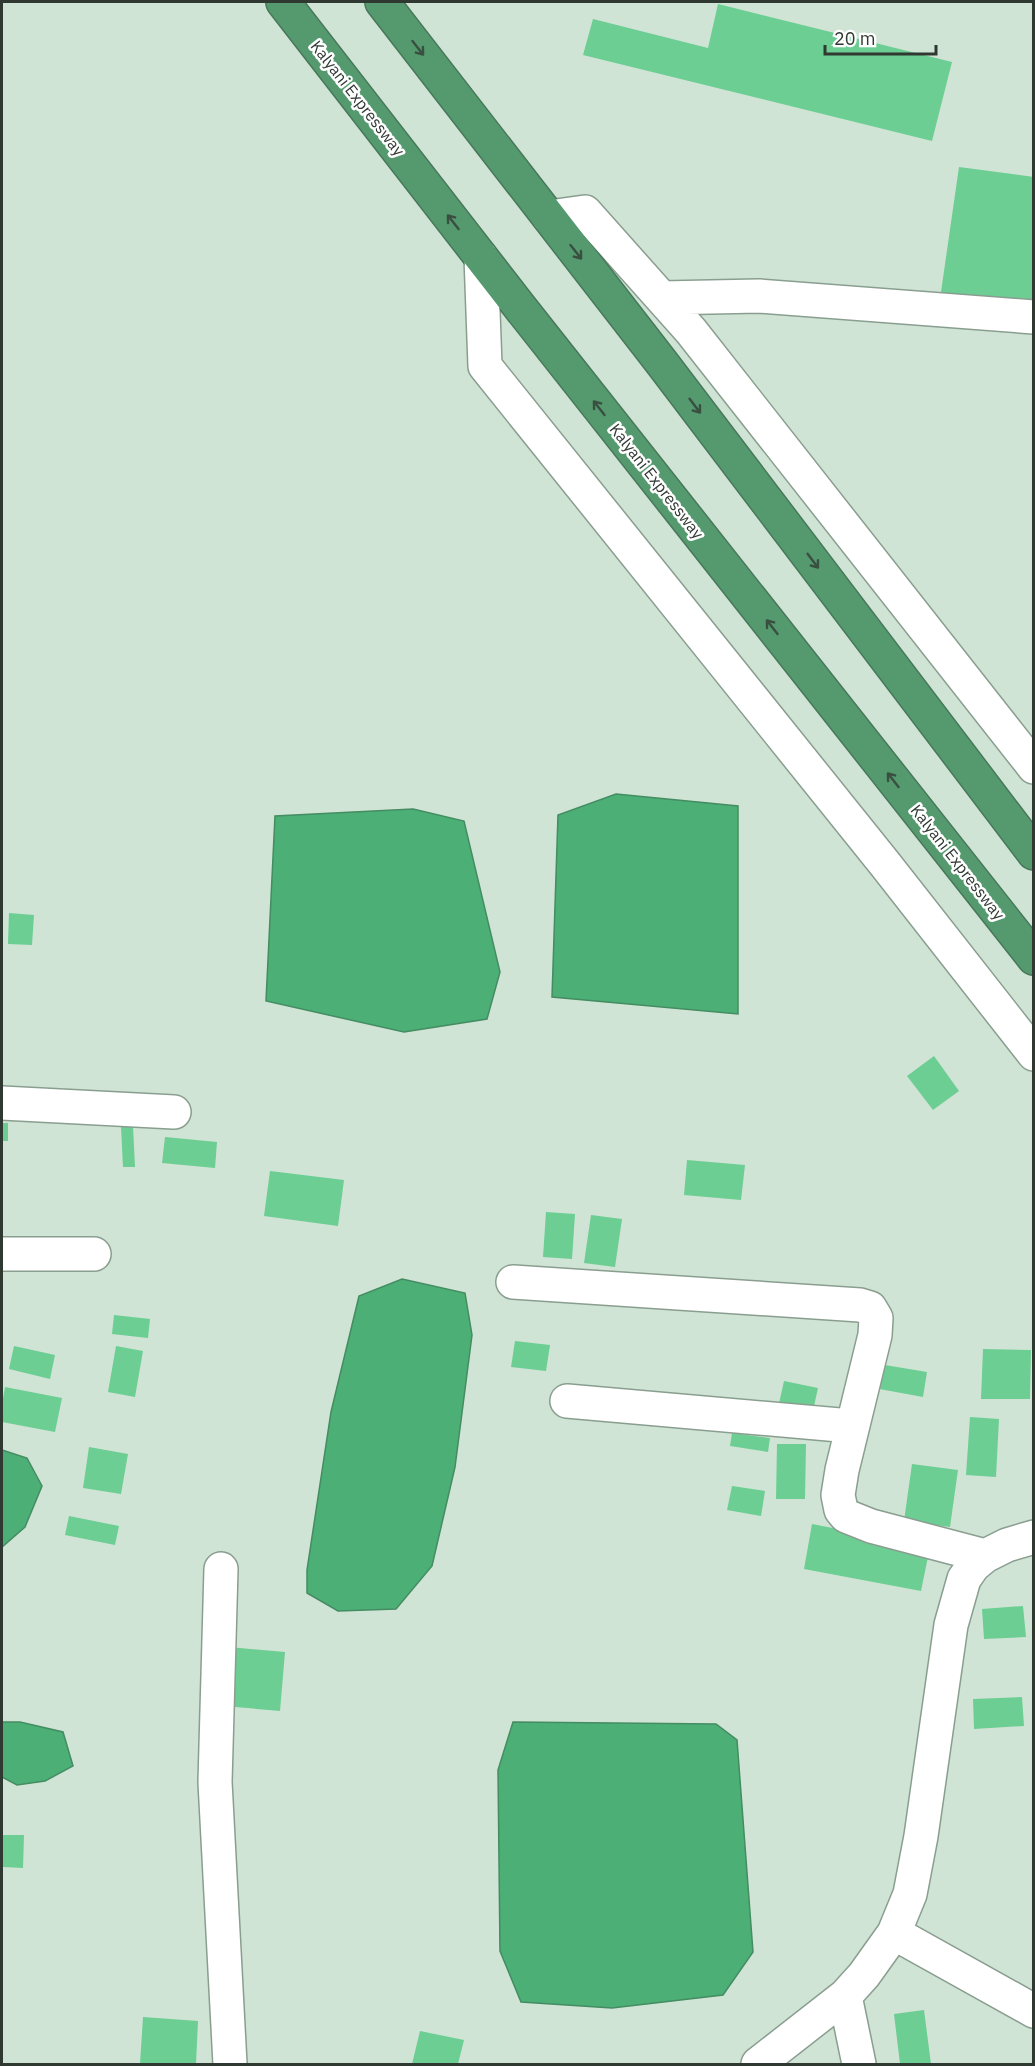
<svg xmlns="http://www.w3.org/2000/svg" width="1035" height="2066" font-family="'IBM Plex Sans',sans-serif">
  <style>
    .water { fill: #4cb076; stroke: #448c62; stroke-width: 1.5 }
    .building { fill: #6cce93 }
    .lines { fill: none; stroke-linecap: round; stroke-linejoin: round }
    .minor-casing { stroke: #8a9e90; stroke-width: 36 }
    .highway-casing { stroke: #48785a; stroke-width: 36 }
    .minor { stroke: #fff; stroke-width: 33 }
    .highway { stroke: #559a6f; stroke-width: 33 }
    .oneway { stroke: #395041 }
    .labels { text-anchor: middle; stroke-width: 5; stroke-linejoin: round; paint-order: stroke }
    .street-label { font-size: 16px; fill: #303832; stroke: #fff }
  </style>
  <rect width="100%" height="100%" fill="#cfe4d5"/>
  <path class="water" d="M616,794l122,12v208l-186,-17 6,-182z
    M413,809l51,12 36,151 -13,47 -83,13 -138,-31 9,-185z
    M402,1279l63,14 7,42 -17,132 -23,99 -36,43 -58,2 -31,-18v-23l24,-158 28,-116z
    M2,1450l25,8 15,28 -17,41 -23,20z
    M2,1722h18l43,10 10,34 -28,15 -28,4 -15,-8z
    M513,1722l203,2 21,16 16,212 -30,43 -111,13 -91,-6 -21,-51 -2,-181z"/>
  <path class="building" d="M718,4l234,58 -20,79 -349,-86 10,-36 115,29z
    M959,167l75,10v135l-94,-13z
    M9,913l25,2 -2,30 -24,-1z
    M934,1056l25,35 -26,19 -26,-34z
    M2,1123h6v18h-6z
    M133,1126l2,41h-12l-2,-40z
    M165,1137l52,5 -2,26 -53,-5z
    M687,1160l58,5 -4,35 -57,-5z
    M270,1171l74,9 -6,46 -74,-10z
    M546,1212l29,2 -3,45 -29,-2z
    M591,1215l31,4 -7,48 -31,-4z
    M114,1315l36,4 -2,19 -36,-4z
    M515,1341l35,4 -4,26 -35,-4z
    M14,1346l41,9 -5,24 -41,-10z
    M116,1346l27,5 -8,46 -27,-5z
    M983,1349l48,1 -1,49h-49z
    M879,1364l48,8 -4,25 -49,-9z
    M784,1381l34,7 -6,27 -34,-7z
    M5,1387l57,11 -7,34 -53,-10v-18z
    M970,1417l29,2 -3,58 -30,-2z
    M732,1433l38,5 -2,14 -38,-6z
    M777,1444h29l-1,55h-29z
    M89,1447l39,7 -7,40 -38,-6z
    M912,1464l46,6 -8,57 -46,-6z
    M732,1486l33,5 -4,25 -34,-6z
    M69,1516l50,10 -4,19 -50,-10z
    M812,1524l118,23 -9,44 -117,-22z
    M1023,1606l3,31 -42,2 -2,-30z
    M229,1647l56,5 -5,59 -56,-5z
    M1022,1697l2,29 -50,3 -1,-30z
    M2,1835h22l-1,33 -20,-1z
    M924,2010l7,54h-31l-6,-50z
    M143,2017l55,4 -2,43h-56z
    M420,2031l44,9 -6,24h-46z"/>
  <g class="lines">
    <defs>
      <path id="minor" d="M549,217l36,-5 106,119 343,436
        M481,257l4,109 400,498 149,190
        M662,298l97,-2 275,21
        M2,1103l172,9
        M2,1254h92
        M513,1282l347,23 10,3 6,10 -1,17 -33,135 -4,25 3,15 5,6 25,10 114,30
        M567,1401l284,25
        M221,1569l-6,213 15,282
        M894,1933l140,78
        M845,1996l14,68
        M758,2064l87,-68 19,-21 30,-42 16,-39 11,-58 30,-211 13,-46 9,-13 12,-10 22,-11 27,-8"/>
      <path id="highway" d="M283,2l236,304 515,652
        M382,2l280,361 372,490"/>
    </defs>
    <use href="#minor" class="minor-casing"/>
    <use href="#highway" class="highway-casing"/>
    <use href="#minor" class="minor"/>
    <use href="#highway" class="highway"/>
  </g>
  <defs><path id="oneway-shaft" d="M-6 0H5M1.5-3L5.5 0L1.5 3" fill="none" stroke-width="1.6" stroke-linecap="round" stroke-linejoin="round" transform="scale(1.5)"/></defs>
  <g class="oneway">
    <use href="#oneway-shaft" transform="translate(418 48) rotate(52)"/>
    <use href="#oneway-shaft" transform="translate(453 222) rotate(-128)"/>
    <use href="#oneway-shaft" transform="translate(576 252) rotate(52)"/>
    <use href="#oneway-shaft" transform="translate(695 406) rotate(53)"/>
    <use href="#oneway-shaft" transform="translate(599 408) rotate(-128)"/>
    <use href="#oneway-shaft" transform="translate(813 561) rotate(53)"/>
    <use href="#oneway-shaft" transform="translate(772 627) rotate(-128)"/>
    <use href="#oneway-shaft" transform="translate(893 780) rotate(-128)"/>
  </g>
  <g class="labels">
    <g class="street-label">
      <text transform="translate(358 98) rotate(52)" y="6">Kalyani Expressway</text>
      <text transform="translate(657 481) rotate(52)" y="6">Kalyani Expressway</text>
      <text transform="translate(958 862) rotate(52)" y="6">Kalyani Expressway</text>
    </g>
  </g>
  <rect width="1035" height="2066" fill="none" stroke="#303832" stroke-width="6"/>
  <path d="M825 45v9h111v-9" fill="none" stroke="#303832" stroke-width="3"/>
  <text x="834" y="45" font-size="18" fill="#303832" stroke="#ffffff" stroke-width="4.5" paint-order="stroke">20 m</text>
</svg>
